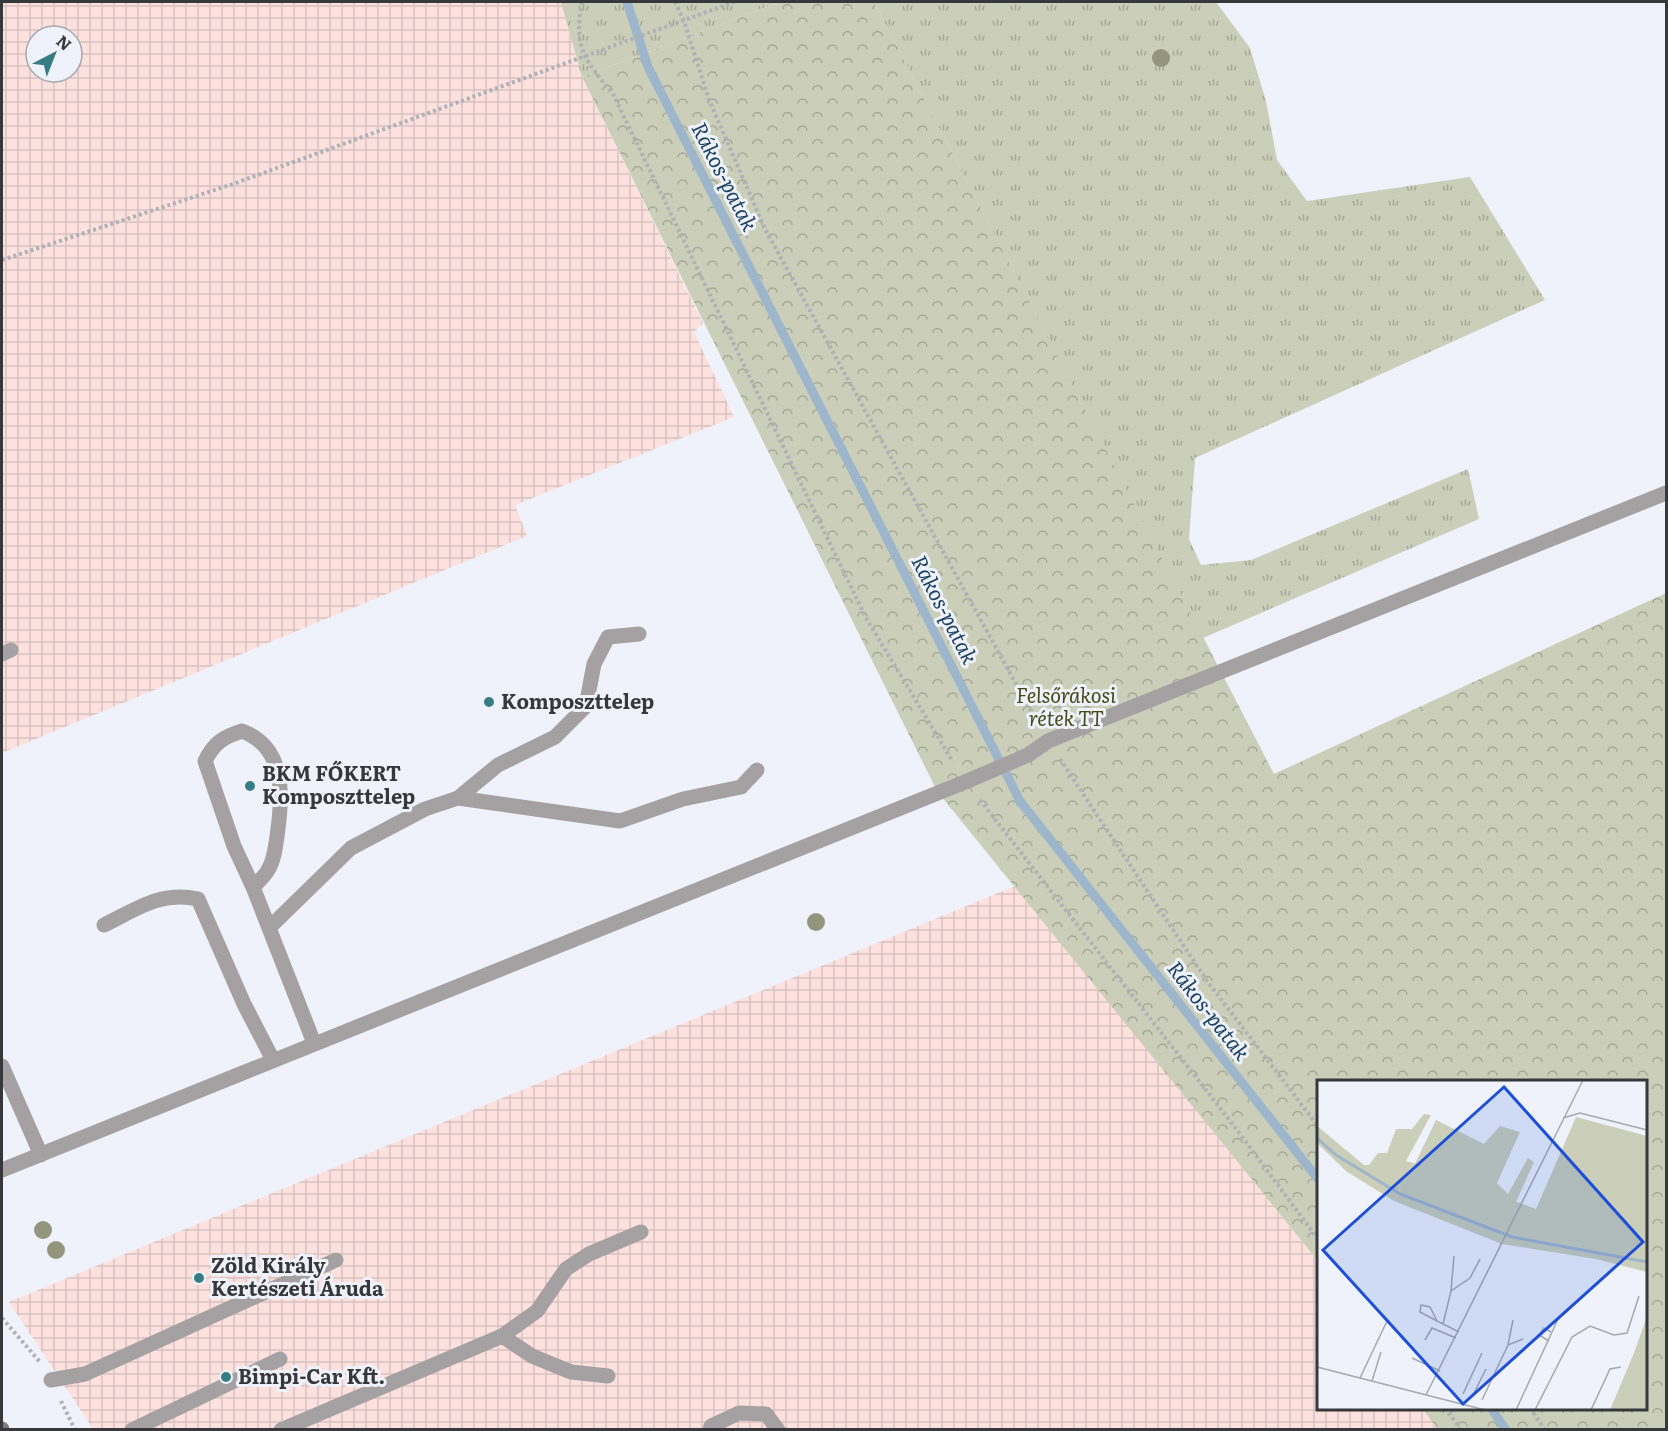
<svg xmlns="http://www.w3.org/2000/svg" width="1668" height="1431" font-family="Literata,serif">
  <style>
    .industrial { fill: url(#industrial-grid); fill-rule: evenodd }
    .grass { fill: url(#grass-tufts) }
    .forest { fill: url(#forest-crowns) }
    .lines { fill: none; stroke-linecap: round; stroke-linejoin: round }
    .stream { stroke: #9eb6cb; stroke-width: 9 }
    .path { stroke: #afb1b7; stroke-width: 4; stroke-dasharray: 3 3; stroke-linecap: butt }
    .lane { stroke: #a5a1a2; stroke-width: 15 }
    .secondary { stroke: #817a7c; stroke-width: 15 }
    .tree { fill: #93957d }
    .poi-dot { fill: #367e83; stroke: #eff2fa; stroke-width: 2 }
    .labels { text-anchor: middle; stroke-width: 6; stroke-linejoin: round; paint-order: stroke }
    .park-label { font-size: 20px; font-style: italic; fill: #474917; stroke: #eff2fa }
    .poi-label { font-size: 20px; font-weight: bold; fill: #37383b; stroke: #eff2fa; text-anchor: start }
    .water-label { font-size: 21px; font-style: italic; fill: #1b4161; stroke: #eff2fa }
    .inset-river { fill: none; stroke: #9eb6cb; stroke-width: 3 }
    .inset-road { fill: none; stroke: #a5a8ae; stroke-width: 1.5 }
    .view { fill: #1d4ed8; fill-opacity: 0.15; stroke: #1d4ed8; stroke-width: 3 }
    .inset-edge { fill: none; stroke: #37383b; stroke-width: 3 }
  </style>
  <defs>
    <pattern id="industrial-grid" width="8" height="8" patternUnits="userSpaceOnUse" patternTransform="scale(1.5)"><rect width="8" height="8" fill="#fce1df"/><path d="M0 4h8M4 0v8" fill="none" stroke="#d9c2c0"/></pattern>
    <pattern id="grass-tufts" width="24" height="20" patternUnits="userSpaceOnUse" patternTransform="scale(1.5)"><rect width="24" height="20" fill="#cbceb8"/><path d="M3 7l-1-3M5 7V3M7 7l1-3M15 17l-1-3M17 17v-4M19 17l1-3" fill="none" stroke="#a6a897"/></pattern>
    <pattern id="forest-crowns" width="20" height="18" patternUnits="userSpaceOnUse" patternTransform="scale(1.5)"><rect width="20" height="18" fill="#cbceb8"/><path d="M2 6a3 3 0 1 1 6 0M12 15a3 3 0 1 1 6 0" fill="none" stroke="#a6a897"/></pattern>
  </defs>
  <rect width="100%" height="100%" fill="#eff2fa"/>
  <path class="industrial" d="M2,2h559l21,75 121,246 -9,9 40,85 -219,88 12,31 -525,217zM36,36h36v36h-36z
    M1015,886l303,375v147l105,1 14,20h-1344l-84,-127z"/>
  <path class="grass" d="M561,2h219l-198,75z
    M874,2h342l34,46 16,53 11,59 30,41 163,-24 75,123 -350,158 -6,81 12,26 50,-5 217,-91 11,50 -276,119z"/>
  <path class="forest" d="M780,2h94l400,772 392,-181v836h-229l-14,-20 223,-1v-326h-328v179l-381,-470 -355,-714z"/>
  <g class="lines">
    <path class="stream" d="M627,2l21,65 372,734 298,378
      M1491,1408l15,22"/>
    <path class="path" d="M582,2c-9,46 3,58 31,92l253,524 87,144
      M675,2l9,19 25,79 56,129 272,493
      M2,260l231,-76 501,-182
      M1060,759l147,222 111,145
      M980,800l254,326 84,113
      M2,1318l38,44
      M61,1401l14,29
      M1445,1408l16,22
      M1530,1408l15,22"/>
    <path class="lane" d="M2,654l9,-4
      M458,798l40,-33 57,-28 31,-31 8,-42 14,-27 31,-3
      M253,887l-19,-41 -29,-85c9,-18 18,-24 37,-30 42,16 41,60 36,98 -2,13 -3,30 -10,41 -3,6 -10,12 -15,17l61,156
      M104,925c33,-16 56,-34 94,-26l46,105 29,56
      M269,928l82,-80 74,-39 33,-11 162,23 63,-22 58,-12 16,-17
      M2,1066l39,89
      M2,1170l963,-388 63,-27 20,-14 618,-248
      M502,1336l35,-25 29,-42 23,-15 52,-22
      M51,1380l34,-6 251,-114
      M132,1430l148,-71
      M281,1430l221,-94 30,20 39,16 37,4
      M710,1430l1,-4 28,-13 27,1 12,16"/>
    <path class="secondary" d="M2,1429v1"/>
  </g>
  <g class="tree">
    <circle cx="1161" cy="58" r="9"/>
    <circle cx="816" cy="922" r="9"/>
    <circle cx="43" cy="1230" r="9"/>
    <circle cx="56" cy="1250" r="9"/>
  </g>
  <g class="poi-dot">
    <circle cx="489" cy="702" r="6"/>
    <circle cx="250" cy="786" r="6"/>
    <circle cx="199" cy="1278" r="6"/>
    <circle cx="226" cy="1377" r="6"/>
  </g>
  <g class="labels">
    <g class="park-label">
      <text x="1066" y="703">Felsőrákosi<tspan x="1066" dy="23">rétek TT</tspan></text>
    </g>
    <g class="poi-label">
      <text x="501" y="709">Komposzttelep</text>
      <text x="262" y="781">BKM FŐKERT<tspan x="262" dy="23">Komposzttelep</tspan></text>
      <text x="211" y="1273">Zöld Király<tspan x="211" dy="23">Kertészeti Áruda</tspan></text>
      <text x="238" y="1384">Bimpi-Car Kft.</text>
    </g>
    <g class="water-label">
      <text transform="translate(724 177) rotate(63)" y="7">Rákos-patak</text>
      <text transform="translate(944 610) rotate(63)" y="7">Rákos-patak</text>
      <text transform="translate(1208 1011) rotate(52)" y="7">Rákos-patak</text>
    </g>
  </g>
  <g transform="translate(1317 1080)">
    <rect width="330" height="330" fill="#eff2fa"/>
    <path d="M107,34l7,1 -25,46 7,2 -19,38 -48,-30 -29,-28v-17l47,39h5l9,-12h9l9,-24h16zM119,40l48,24 16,-18 20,6 -23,51 11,11 20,-36 6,4 -18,40 -101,-38z" fill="#cbceb8"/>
    <path d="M259,37l71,19v136l-51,-13 -94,-15 -108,-43 19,-38 123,46zM330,236v94h-37l24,-57z" fill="#cbceb8"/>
    <path class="inset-river" d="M0,58l19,17 64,39 112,43 135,25"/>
    <path class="inset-road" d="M246,38l17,-5 67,17M134,211l3,-35M120,241l-17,-9 1,-7 9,2 7,14 22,11M126,244l8,-33 19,-13 10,-19M108,260l7,-12 24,10M232,261l-10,-6 5,-7 7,4M191,265l5,-25M95,278l28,13M0,287l168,43M43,298l28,-59M55,301l9,-29M146,314l19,-41M109,315l157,-315M155,317l14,-28M165,320l26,-55 15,-6M199,330l42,-91M218,330l37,-73 18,-11 24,9 13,-2 12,-37M274,330l19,-41 11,-2"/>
    <path class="view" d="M187,7l139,155 -180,162 -140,-154z"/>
    <rect width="330" height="330" class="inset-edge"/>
  </g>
  <rect width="1668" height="1431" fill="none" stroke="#37383b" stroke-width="6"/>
  <g transform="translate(54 54) rotate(42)"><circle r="28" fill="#eff2fa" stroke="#a5a8ae" stroke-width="1.5"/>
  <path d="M0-4.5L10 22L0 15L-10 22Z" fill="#367e83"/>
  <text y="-9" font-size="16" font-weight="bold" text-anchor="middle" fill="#37383b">N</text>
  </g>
</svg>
